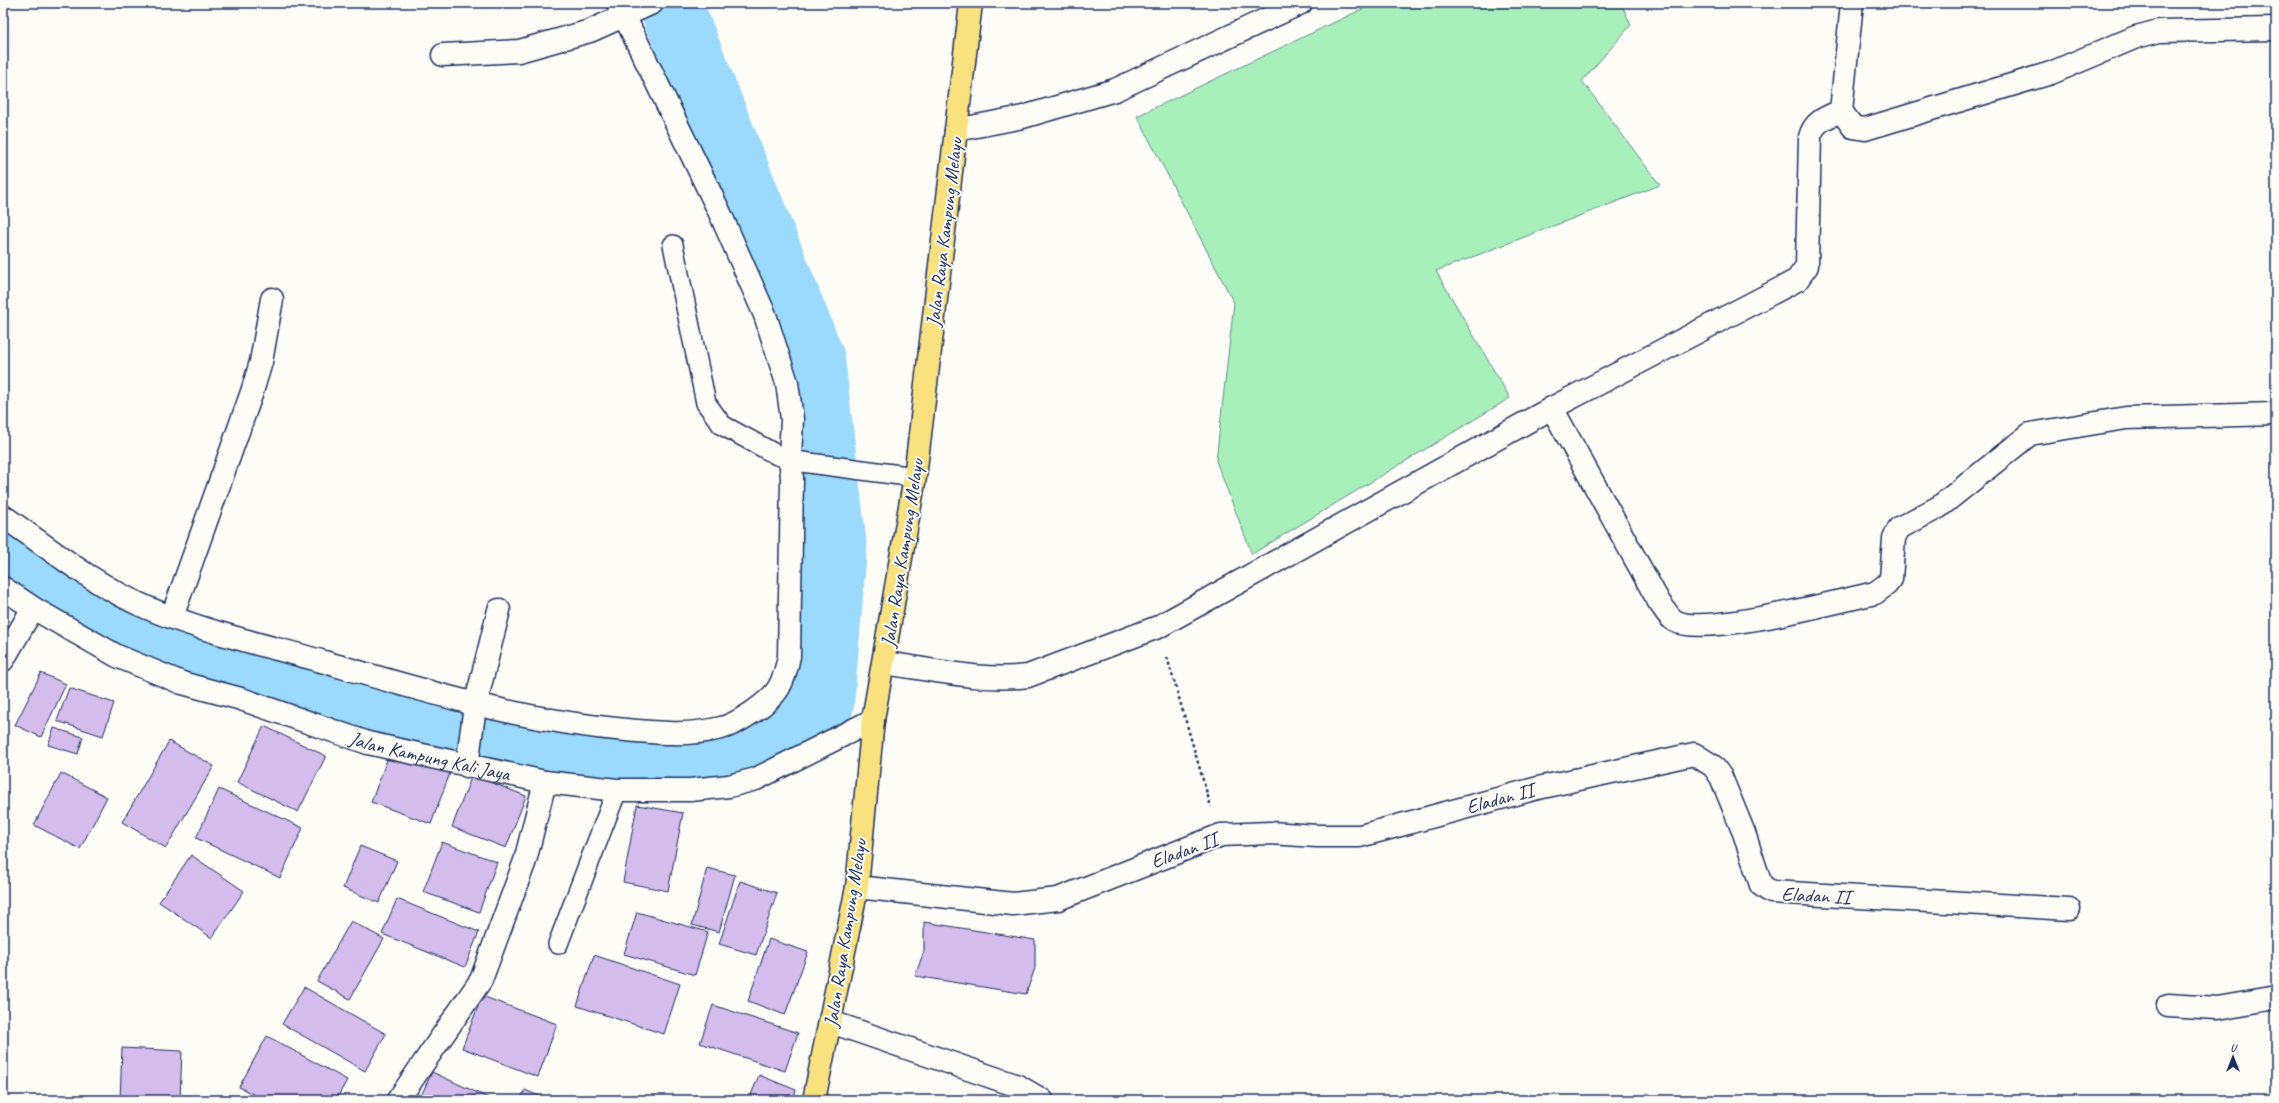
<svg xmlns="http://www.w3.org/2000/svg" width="2279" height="1103" font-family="Caveat,sans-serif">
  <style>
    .green { fill: #a9efbb; stroke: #628f8c }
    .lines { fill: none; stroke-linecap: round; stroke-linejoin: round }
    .river { stroke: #9bd9fd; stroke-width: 64 }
    .building { fill: #d4bcec; stroke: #1b2f5e }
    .lane-casing { stroke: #1b2f5e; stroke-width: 22 }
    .street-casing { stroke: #1b2f5e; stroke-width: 25 }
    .primary-casing { stroke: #1b2f5e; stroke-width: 25 }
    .path { stroke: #1b2f5e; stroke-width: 2.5; stroke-dasharray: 3 3; stroke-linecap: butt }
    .lane { stroke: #fdfcf7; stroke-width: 19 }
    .street { stroke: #fdfcf7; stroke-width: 22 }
    .primary { stroke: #fae180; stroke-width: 22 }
    .labels { text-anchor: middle; stroke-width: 4; stroke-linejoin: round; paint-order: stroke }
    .street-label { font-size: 20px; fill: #1b2f5e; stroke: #fdfcf7 }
  </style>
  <rect width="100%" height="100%" fill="#fdfcf7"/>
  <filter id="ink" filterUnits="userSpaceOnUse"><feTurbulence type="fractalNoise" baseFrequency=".025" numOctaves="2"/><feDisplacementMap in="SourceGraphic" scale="8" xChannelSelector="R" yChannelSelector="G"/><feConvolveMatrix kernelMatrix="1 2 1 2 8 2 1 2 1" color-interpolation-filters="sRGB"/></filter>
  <g filter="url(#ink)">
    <path class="green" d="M1375,3h246l10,22 -49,56 78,104 -224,86 74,127 -258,156 -36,-93 18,-158 -97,-187z"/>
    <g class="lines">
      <path class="river" d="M3,543l99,68 218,82 249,71 196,-15 57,-45 13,-156 -22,-188 -143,-357"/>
    </g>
    <path class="building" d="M41,673l25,11 -25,53 -26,-12z
      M69,688l45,15 -11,33 -46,-15z
      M264,726l62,30 -28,56 -61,-30z
      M54,728l29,9 -5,17 -30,-9z
      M169,741l45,25 -48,82 -44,-26z
      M390,752l60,21 -19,51 -60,-22z
      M61,773l46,24 -27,52 -46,-24z
      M472,775l54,21 -20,52 -54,-21z
      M219,789l84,39 -23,50 -84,-40z
      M637,805l46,8 -15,78 -45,-9z
      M442,842l55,20 -18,50 -56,-20z
      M360,846l37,15 -18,42 -36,-15z
      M191,855l53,36 -32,47 -53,-36z
      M707,868l28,7 -16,57 -27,-7z
      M740,881l37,12 -21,62 -37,-11z
      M397,899l82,33 -14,35 -83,-33z
      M637,912l71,20 -13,43 -71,-21z
      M351,921l33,18 -34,60 -33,-18z
      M924,922l111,18v28l-9,26 -111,-18 9,-25z
      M769,939l39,13 -23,63 -37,-14z
      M594,955l86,29 -16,50 -87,-28z
      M304,987l82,47 -21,37 -83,-47z
      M482,996l75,28 -19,53 -76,-29z
      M713,1005l85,28 -13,38 -85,-28z
      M267,1036l80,44 -11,20h-72l-25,-13z
      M122,1048l60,3 -2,49h-60z
      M432,1072l61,28h-74z
      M759,1075l37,15 -3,10h-44z
      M525,1090l23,10h-28z"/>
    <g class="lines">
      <defs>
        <path id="lane" d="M673,245l33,158 16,22 55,30 25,7 113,15
          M558,944l59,-154"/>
        <g id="street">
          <path d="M443,55l76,-4 71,-20 62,-28"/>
          <path d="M1841,111l12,16 12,2 186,-56 85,-36 23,-6 117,-2"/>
          <path d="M956,130l67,-13 92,-27 186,-87"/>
          <path d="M1552,408l107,194c5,6 9,15 16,19 29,16 164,-20 200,-28l11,-8 5,-6 3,-41 5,-10 40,-21 91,-73 96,-16 150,-4"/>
          <path d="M3,516c47,33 94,71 147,93 55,23 114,36 171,52 100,29 200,60 305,69 32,3 64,6 95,-2 17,-4 48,-25 57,-39 6,-10 9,-22 11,-33l3,-178 -2,-20 2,-39 -5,-36 -22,-68 -46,-104 -101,-208"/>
          <path id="s1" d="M3,588l30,20 84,48 65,27 59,16 127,44 177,39 72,8h73l39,-4 27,-7 117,-59"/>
          <path d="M172,617l80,-225 9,-30 11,-63"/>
          <path d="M3,660l30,-52"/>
          <path d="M884,663c47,6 97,19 144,13l130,-49 394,-219 245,-128 10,-14 3,-129c4,-16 17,-20 31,-26l11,-108"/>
          <path d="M467,766l8,-60 24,-96"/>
          <path d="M857,887l156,17 45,-5 163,-64 49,-2 47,3h43l178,-48 156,-34 19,12 8,11 23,56 17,52 10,7 298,17"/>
          <path d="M2168,1005l49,3 59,-10"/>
          <path d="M831,1022l187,64 24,14"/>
          <path d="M398,1100l83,-120 44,-119 20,-79"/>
        </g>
        <path id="primary" d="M814,1100l43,-213 16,-167 42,-243 56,-474"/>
      </defs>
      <use href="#lane" class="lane-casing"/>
      <use href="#street" class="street-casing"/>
      <use href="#primary" class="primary-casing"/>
      <path class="path" d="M1167,657l44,150"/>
      <use href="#lane" class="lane"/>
      <use href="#street" class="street"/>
      <use href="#primary" class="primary"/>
    </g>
  </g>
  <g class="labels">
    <g class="street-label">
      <text transform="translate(944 232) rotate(-83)" y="7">Jalan Raya Kampung Melayu</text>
      <text transform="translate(902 553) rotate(-81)" y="7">Jalan Raya Kampung Melayu</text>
      <text dy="7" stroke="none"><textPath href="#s1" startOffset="462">Jalan Kampung Kali Jaya</textPath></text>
      <text transform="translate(1500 798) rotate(-15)" y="7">Eladan II</text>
      <text transform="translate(1184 850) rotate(-20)" y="7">Eladan II</text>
      <text transform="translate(1816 895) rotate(3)" y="7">Eladan II</text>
      <text transform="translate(845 933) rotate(-81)" y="7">Jalan Raya Kampung Melayu</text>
    </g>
  </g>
  <rect width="2279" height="1103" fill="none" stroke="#fdfcf7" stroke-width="16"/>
  <rect x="8" y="8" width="2263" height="1087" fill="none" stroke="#1b2f5e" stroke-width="1.5" filter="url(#ink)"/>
  <g transform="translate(2233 1057)" stroke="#fdfcf7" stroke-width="3" paint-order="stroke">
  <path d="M0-3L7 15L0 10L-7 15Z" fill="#1b2f5e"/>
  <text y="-6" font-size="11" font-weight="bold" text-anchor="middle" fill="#1b2f5e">U</text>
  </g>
</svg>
